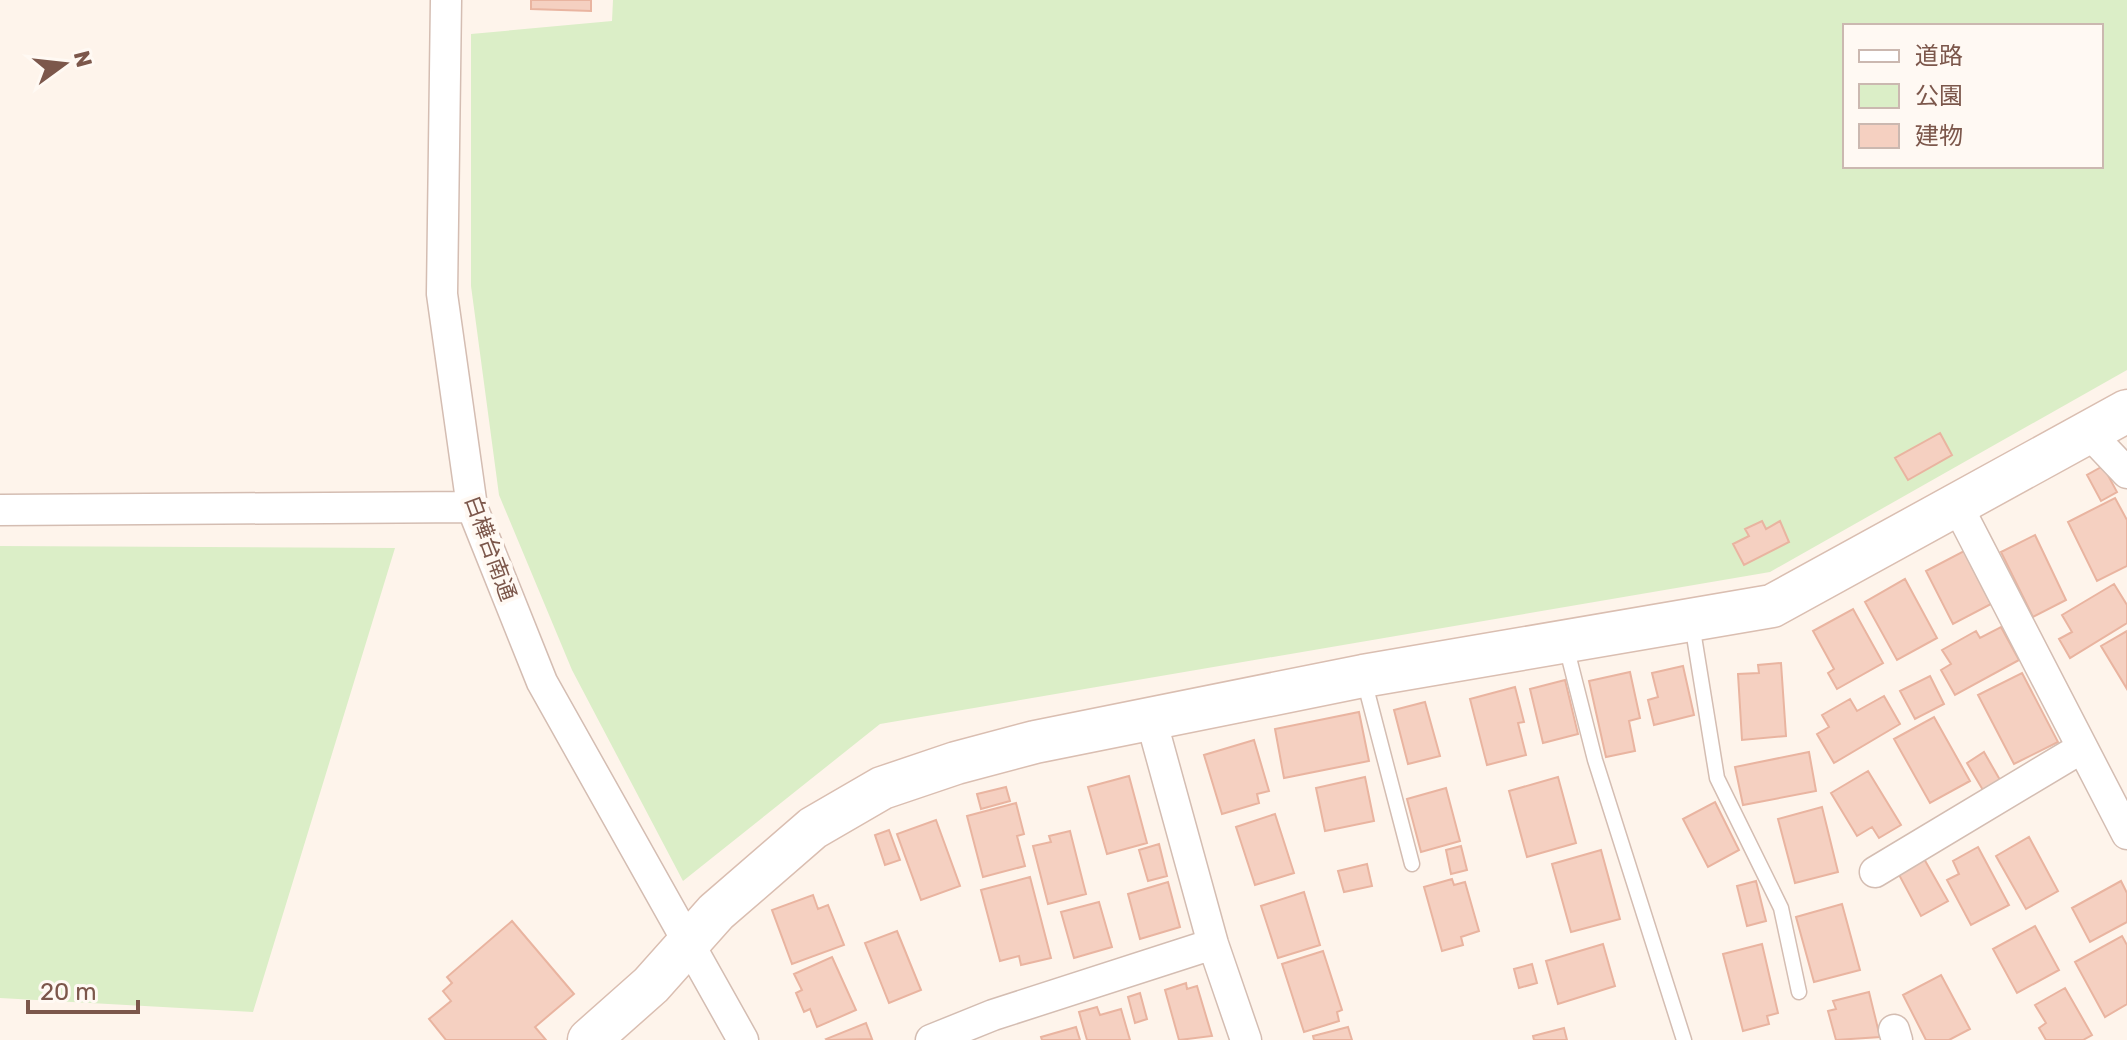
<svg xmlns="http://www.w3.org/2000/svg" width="2127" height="1040" font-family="Rubik,'Noto Sans JP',sans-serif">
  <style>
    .green { fill: #dbeec7; fill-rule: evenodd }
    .building { fill: #f5d0c1; stroke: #e9b4a0; stroke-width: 2 }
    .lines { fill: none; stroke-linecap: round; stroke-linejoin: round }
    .lane-casing { stroke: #d4bdb2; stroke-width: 17 }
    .street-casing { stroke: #d4bdb2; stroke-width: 33 }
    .secondary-casing { stroke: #dabeb1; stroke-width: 45 }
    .lane { stroke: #fff; stroke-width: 14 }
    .street { stroke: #fff; stroke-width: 30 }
    .secondary { stroke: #fff; stroke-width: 42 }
    .labels { text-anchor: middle; stroke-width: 8; stroke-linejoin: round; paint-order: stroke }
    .street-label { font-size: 22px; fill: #7c574b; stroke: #fff9f3 }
  </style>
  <rect width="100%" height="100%" fill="#fef4eb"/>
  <path class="green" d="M613,0h1514v370l-357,202 -890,152 -197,157 -111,-211 -73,-175 -28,-209v-252l141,-13zM1845,26h256v140h-256z
    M0,546l395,2 -142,464 -253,-14z"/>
  <path class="building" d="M531,0h60v11l-60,-2z
    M1940,433l12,22 -44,25 -13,-22z
    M2103,466l14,26 -16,9 -14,-26z
    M2115,498l12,22v46l-30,15 -29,-59z
    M1762,521l4,8 14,-8 9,21 -45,23 -11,-21 16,-8 -4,-7z
    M2035,535l31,65 -33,17 -32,-65z
    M1964,551l27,53 -38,20 -27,-53z
    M1905,579l32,59 -40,22 -32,-58z
    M2114,584l13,21v18l-57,35 -11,-19 13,-7 -10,-17z
    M1853,609l30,54 -46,26 -9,-16 6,-4 -21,-38z
    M2001,627l18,33 -64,35 -14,-25 10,-6 -9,-14 34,-19 4,7z
    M2127,631v58l-26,-43z
    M1781,663l5,73 -44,4 -4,-66 21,-1 -1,-8z
    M1683,666l11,49 -40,10 -6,-25 10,-3 -6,-24z
    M1630,672l10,46 -11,3 6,30 -29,6 -17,-76z
    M2022,673l36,69 -44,22 -36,-69z
    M1930,676l14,28 -29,15 -15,-28z
    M1565,680l13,54 -35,9 -13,-54z
    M1515,687l9,35 -6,1 8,32 -39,10 -17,-66z
    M1884,696l16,28 -66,39 -17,-29 12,-7 -7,-12 28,-16 7,12z
    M1425,702l15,54 -32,8 -14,-54z
    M1359,712l10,49 -85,17 -9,-49z
    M1934,717l36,64 -40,22 -36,-64z
    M1254,740l15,51 -12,3 2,9 -37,11 -18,-59z
    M1809,752l7,39 -73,14 -8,-38z
    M1984,752l20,35 -17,10 -20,-34z
    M1868,771l33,54 -22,13 -7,-11 -15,9 -26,-43z
    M1129,776l18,67 -40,11 -19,-67z
    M1365,777l9,44 -49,10 -9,-43z
    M1558,777l18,66 -49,14 -18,-66z
    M1006,787l4,14 -29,8 -4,-15z
    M1446,788l14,53 -39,11 -14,-53z
    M1715,802l24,48 -31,17 -25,-48z
    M1016,803l8,31 -7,2 8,30 -42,11 -16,-61z
    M1822,807l16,65 -43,11 -17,-64z
    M1275,814l19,59 -39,12 -19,-58z
    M936,820l24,66 -39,14 -24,-66z
    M889,830l11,30 -15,5 -10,-30z
    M1070,831l16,63 -38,10 -15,-58 18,-4 -2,-6z
    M2029,837l29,54 -32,18 -30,-53z
    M1159,844l8,32 -19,5 -9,-31z
    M1461,846l6,24 -16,4 -5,-24z
    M1978,847l31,58 -38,20 -24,-45 12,-6 -6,-13z
    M1601,850l19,69 -49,13 -19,-68z
    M1923,857l25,44 -27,15 -24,-45z
    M1367,864l5,22 -28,6 -6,-21z
    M1030,877l21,81 -30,7 -2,-9 -19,5 -19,-71z
    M1452,879l2,6 11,-3 14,49 -18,6 2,8 -21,6 -18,-64z
    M1756,881l10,40 -19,5 -10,-40z
    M2121,881l6,12v29l-37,20 -18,-34z
    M1168,882l12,45 -40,12 -12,-45z
    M1304,892l16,53 -42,13 -17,-52z
    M813,895l5,14 10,-4 16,40 -52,19 -20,-54z
    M1099,902l13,45 -38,11 -13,-46z
    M1842,904l18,66 -46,12 -18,-65z
    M512,921l62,73 -39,33 11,13h-100l-17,-21 22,-18 -8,-10 9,-8 -5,-6z
    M2035,926l24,44 -42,23 -24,-44z
    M897,931l24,59 -32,13 -24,-60z
    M2122,936l5,9v59l-22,13 -30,-55z
    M1603,944l12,42 -57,18 -12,-43z
    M1762,944l16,69 -11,3 2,8 -26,7 -20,-77z
    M1323,951l19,59 -5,2 2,9 -35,11 -22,-68z
    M832,957l24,53 -39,17 -7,-18 -6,3 -8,-19 6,-3 -8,-16z
    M1532,964l5,19 -18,5 -5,-19z
    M1941,975l29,54 -21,11h-23l-23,-45z
    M1186,983l1,6 10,-3 15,50 -33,4 -14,-50z
    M2065,988l27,47 -9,5h-37l-7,-12 7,-5 -11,-18z
    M1869,992l11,45 -44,3 -8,-29 8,-2 -3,-8z
    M1140,993l7,26 -12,4 -7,-26z
    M1097,1007l3,8 21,-6 9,31h-43l-8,-28z
    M866,1023l6,16 -45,1 -1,-1z
    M1076,1027l4,13h-38l-1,-3z
    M1348,1027l4,13h-38l-1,-4z
    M1564,1028l3,12h-33l-1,-4z"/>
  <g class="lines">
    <defs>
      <path id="lane" d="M1692,624l25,154 64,130 18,84
        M1566,646l29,114 89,280
        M1364,680l48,184"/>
      <path id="street" d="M446,0l-4,294 30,213 70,175 201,358
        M2089,433l38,40
        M1958,507l169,327
        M0,510l472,-3
        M1151,719l62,225 33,96
        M1875,872l205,-123
        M1894,1030l3,10
        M931,1040l62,-25 220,-71"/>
      <path id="secondary" d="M589,1040l62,-55 65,-73 97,-84 69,-40 74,-25 79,-21 328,-66 409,-70 355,-195"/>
    </defs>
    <use href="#lane" class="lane-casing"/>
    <use href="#street" class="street-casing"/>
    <use href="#secondary" class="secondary-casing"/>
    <use href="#lane" class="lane"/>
    <use href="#street" class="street"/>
    <use href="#secondary" class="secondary"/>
  </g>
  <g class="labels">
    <g class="street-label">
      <text transform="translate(491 548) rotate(70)" y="8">白樺台南通</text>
    </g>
  </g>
  <rect x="1843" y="24" width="260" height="144" fill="#fff9f3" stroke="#cbb8b0" stroke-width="2"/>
  <rect x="1859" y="50" width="40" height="12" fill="#ffffff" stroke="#cbb8b0" stroke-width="2"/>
  <text x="1915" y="64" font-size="24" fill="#7c574b">道路</text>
  <rect x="1859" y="84" width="40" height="24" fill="#dbeec7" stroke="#cbb8b0" stroke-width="2"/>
  <text x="1915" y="104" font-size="24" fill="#7c574b">公園</text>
  <rect x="1859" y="124" width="40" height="24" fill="#f5d0c1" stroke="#cbb8b0" stroke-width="2"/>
  <text x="1915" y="144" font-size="24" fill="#7c574b">建物</text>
  <g transform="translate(64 64) rotate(75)" stroke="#fff9f3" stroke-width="6" paint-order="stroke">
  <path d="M0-6L14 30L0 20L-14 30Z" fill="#7c574b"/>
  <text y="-12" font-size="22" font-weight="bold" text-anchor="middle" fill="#7c574b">N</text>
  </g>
  <path d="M28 1000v12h110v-12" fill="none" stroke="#7c574b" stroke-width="4"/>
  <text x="40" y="1000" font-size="24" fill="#7c574b" stroke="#fff9f3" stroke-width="6" paint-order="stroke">20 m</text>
</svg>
